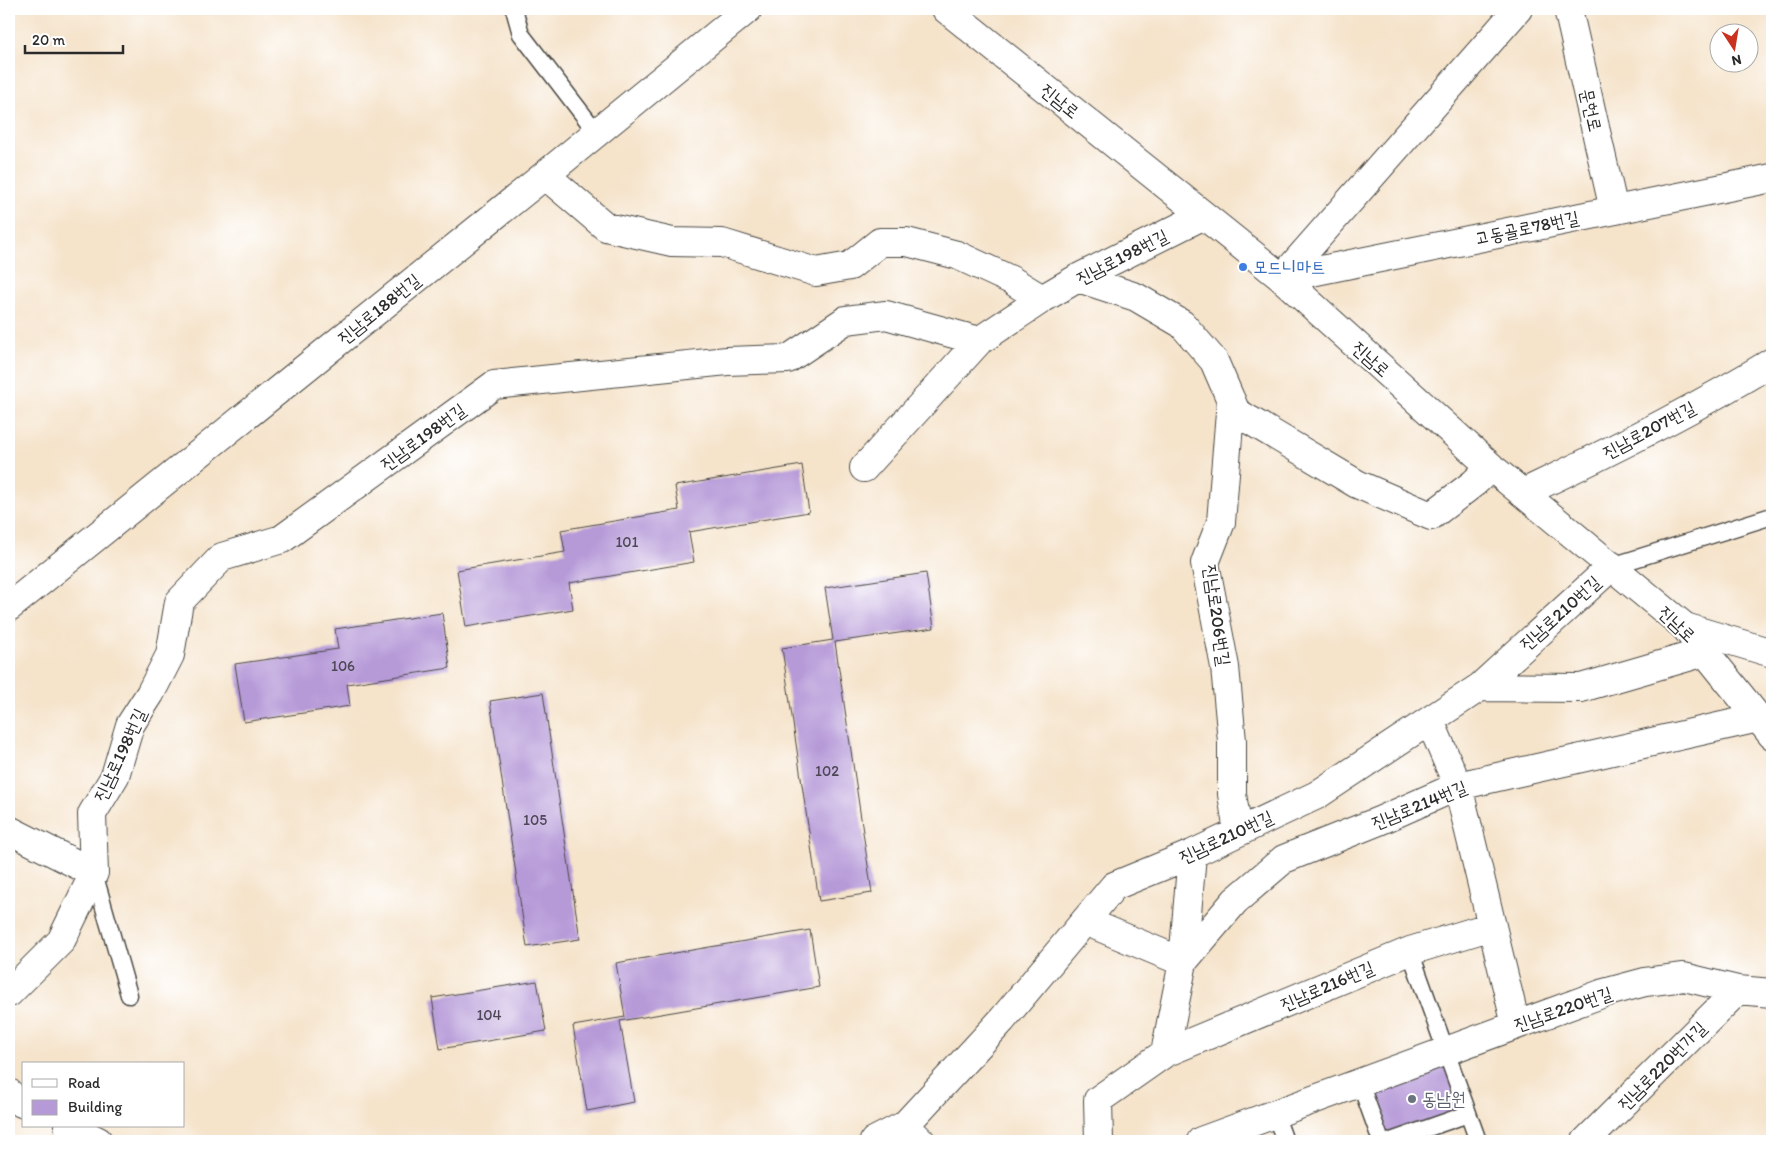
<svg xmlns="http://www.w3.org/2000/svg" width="1781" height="1150" font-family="Itim,'Poor Story',sans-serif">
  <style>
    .building { fill: #b69ad8 }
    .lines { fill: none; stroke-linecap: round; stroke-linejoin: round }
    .service-casing { stroke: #494743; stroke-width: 19 }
    .minor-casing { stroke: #494743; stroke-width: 30 }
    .tertiary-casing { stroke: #494743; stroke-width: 30 }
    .secondary-casing { stroke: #494743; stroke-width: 30 }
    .service { stroke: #fff; stroke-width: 16 }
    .minor { stroke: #fff; stroke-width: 28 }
    .tertiary { stroke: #fff; stroke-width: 28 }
    .secondary { stroke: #fff; stroke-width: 28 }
    .shop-dot { fill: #3f7fe0; stroke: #fff; stroke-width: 2 }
    .worship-dot { fill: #6b7280; stroke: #fff; stroke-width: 2 }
    .labels { text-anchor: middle; stroke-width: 4; stroke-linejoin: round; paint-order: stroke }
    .number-label { font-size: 15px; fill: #4e4756 }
    .street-label { font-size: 18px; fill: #2b2b2b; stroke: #fff }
    .shop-label { font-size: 18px; fill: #366cbe; stroke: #fff; text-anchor: start }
    .worship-label { font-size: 18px; fill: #5b616d; stroke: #fff; text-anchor: start }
  </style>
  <rect width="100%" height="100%" fill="#fff"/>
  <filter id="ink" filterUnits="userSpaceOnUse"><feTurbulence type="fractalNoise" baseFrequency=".02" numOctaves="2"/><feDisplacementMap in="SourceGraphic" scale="10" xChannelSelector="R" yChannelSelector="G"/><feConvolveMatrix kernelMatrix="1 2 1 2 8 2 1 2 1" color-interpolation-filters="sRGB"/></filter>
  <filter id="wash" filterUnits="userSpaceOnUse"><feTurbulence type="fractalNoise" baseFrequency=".0096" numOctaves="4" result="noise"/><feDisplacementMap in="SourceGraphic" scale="20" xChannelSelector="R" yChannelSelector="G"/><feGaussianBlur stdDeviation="1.12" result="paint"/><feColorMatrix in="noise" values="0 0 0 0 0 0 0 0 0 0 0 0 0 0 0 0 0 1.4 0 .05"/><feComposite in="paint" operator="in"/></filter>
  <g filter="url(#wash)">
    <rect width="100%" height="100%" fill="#f5e3ca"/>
    <g id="blocks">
      <path class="building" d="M802,465l7,47 -120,20 5,30 -125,21 4,26 -107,18 -9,-57 108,-18 -4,-22 118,-20 -4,-24z
        M926,573l8,55 -99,14 37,251 -53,8 -37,-253 51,-8 -8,-52z
        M442,613l8,55 -103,16 3,22 -106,16 -9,-58 103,-15 -3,-20z
        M543,693l37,246 -53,8 -37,-246z
        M810,930l9,57 -199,34 14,81 -47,9 -14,-85 52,-9 -9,-54z
        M537,981l9,50 -106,18 -8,-51z
        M1445,1054l18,60 -77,27 -25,-57z"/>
    </g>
  </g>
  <g filter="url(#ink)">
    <use href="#blocks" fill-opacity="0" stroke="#494743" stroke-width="1"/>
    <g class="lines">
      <defs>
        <path id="service" d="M514,9l7,25 76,99
          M1612,566l160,-50
          M94,873l35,122
          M1410,951l68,190
          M1360,1083l21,58
          M1275,1114l10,27
          M1391,1141l77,-27"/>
        <path id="minor" d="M1568,9l46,201
          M545,175l61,52 66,15 50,1 94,29 34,-6 30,-24h27l50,13 54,25 31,19
          M1078,278l58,19 46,27 32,37 22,51 121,72 74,32 43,-33 17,-16
          M1282,278l236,-269
          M1231,400l-10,122 -16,41 20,104 7,74v53l6,38
          M864,468l115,-127 63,-42 36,-21 124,-62
          M1523,493c85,-40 169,-82 249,-131
          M9,607l536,-432 203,-166
          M1480,687l101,1 124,-36
          M1430,721l28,65 58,239
          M9,830l85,43
          M1085,921l98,41
          M1183,962l52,-61 49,-42 95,-38 79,-35 300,-68
          M9,993l52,-52 33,-68 -2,-59 23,-38 15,-51 20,-31 20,-39 9,-53 43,-45 60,-18 212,-154 233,-24 61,-2 58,-39 40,-5 93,26
          M1165,1053l18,-91 9,-108
          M9,1093l8,8 7,3
          M905,1125l16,16
          M68,1126l30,15
          M874,1141l31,-16 97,-105 112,-134 78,-32 125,-59 163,-108 132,-121
          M1099,1141l-1,-41 67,-47 245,-102 82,-25
          M1201,1141l403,-148 41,-11 39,-5 54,13 34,3
          M1586,1141l152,-151"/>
        <path id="tertiary" d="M1282,278l490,-100
          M1685,627l87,26"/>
        <path id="secondary" d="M946,9l336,269 209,189 194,160 87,108"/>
      </defs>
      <use href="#service" class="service-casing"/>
      <use href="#minor" class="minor-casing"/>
      <use href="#tertiary" class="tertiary-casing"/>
      <use href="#secondary" class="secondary-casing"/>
      <use href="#service" class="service"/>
      <use href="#minor" class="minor"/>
      <use href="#tertiary" class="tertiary"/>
      <use href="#secondary" class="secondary"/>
    </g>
  </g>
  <circle class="shop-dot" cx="1243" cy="267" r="5"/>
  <circle class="worship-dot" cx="1412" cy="1099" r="5"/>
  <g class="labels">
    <g class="number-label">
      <text x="627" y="547">101</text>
      <text x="343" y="671">106</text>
      <text x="827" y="776">102</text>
      <text x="535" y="825">105</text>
      <text x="489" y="1020">104</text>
    </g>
    <g class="street-label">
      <text transform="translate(1060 101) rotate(39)" y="6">진남로</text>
      <text transform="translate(1591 110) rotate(77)" y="6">문헌로</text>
      <text transform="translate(1527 228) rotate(-12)" y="6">고동골로78번길</text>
      <text transform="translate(1122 257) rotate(-27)" y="6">진남로198번길</text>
      <text transform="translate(379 309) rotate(-39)" y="6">진남로188번길</text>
      <text transform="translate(1371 359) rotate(42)" y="6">진남로</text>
      <text transform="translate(1649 430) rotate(-28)" y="6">진남로207번길</text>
      <text transform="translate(423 437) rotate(-36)" y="6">진남로198번길</text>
      <text transform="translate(1560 613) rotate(-42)" y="6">진남로210번길</text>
      <text transform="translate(1217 615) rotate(82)" y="6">진남로206번길</text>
      <text transform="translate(1677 624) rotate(44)" y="6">진남로</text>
      <text transform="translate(120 755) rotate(-65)" y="6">진남로198번길</text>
      <text transform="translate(1419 805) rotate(-22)" y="6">진남로214번길</text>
      <text transform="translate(1226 837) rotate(-25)" y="6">진남로210번길</text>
      <text transform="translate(1327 986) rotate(-23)" y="6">진남로216번길</text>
      <text transform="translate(1563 1009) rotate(-19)" y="6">진남로220번길</text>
      <text transform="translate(1662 1066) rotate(-45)" y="6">진남로220번가길</text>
    </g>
    <g class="shop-label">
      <text x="1253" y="273">모드니마트</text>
    </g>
    <g class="worship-label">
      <text x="1422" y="1105">동남원</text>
    </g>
  </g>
  <rect width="1781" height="1150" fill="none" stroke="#fff" stroke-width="30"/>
  <rect x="22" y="1062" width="162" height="65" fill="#ffffff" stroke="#aaaaaa"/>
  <rect x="32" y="1079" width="25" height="8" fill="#ffffff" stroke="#aaaaaa"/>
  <text x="68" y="1088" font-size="15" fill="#2b2b2b">Road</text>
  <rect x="32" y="1100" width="25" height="15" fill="#b69ad8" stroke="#aaaaaa"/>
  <text x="68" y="1112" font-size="15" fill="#2b2b2b">Building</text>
  <g transform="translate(1734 48) rotate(168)"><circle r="24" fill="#ffffff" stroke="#aaaaaa"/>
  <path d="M0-4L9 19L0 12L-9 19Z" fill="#c8321e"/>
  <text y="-8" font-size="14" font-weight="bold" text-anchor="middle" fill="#2b2b2b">N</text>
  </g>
  <path d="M25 45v8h98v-8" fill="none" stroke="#2b2b2b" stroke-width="2.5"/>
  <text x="32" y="45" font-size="15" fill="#2b2b2b" stroke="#ffffff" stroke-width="4" paint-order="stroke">20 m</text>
</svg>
